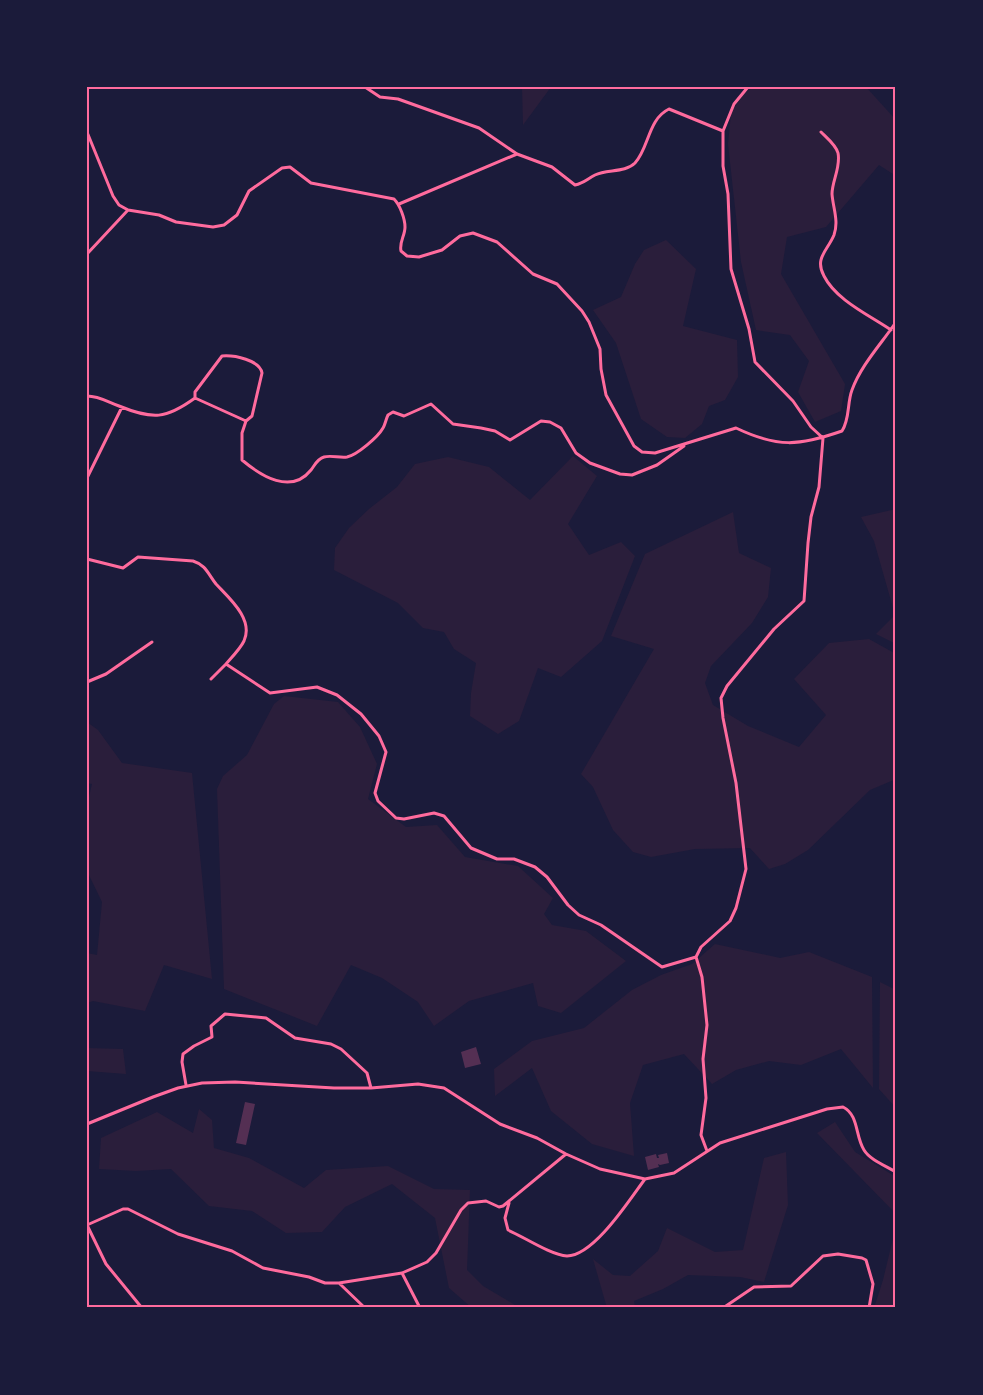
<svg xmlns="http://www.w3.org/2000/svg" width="983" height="1395" font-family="'Public Sans',sans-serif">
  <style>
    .green { fill: #2a1e3b }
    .building { fill: #542f53 }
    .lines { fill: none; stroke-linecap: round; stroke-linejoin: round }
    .minor { stroke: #ff6b9d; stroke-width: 3 }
    .neatline { fill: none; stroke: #ff6b9d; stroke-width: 2 }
  </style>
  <rect width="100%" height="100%" fill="#1b1b3a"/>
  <path class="green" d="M522,87h29l-28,38z
    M754,87h112l30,33v56l-17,-11 -53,62 -39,10 -6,37 64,110 -4,27 -26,11 -17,-30 11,-31 -19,-26 -34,-5 -15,-68 -13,-118 3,-31 13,-20z
    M666,240l30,29 -13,57 54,14 1,37 -13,23 -16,6 -7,18 -17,14 -18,-1 -26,-18 -25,-76 -23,-33 28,-13 14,-33 9,-14z
    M573,456l24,20 -29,48 21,31 32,-13 14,14 -33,85 -41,36 -23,-9 -19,53 -21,13 -28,-18 1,-23 5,-30 -22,-14 -10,-17 -21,-4 -25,-25 -64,-33 1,-22 14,-20 20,-19 28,-22 18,-23 33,-7 41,10 41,33z
    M896,509v135l-20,-10 19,-19 -21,-74 -13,-24z
    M733,512l6,41 32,15 -3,29 -16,26 -41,43 -6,17 8,22 35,21 51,21 27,-32 -32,-36 35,-36 40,-4 27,15v125l-26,11 -62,60 -23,14 -16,5 -19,-21 -55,1 -44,8 -18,-5 -20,-22 -20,-43 -12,-13 73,-125 -43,-13 34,-82z
    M284,696l54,6 22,25 17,37 -9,35 38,28 31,-2 28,32 53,9 35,32 -9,16 8,11 34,6 40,30 -65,52 -23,-7 -5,-23 -64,18 -35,25 -16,-24 -36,-24 -31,-13 -34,61 -93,-37 -7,-200 6,-13 24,-21 27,-51z
    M87,722l11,8 24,33 70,10 20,206 -48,-14 -19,46 -52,-10 -6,2v-50l10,2 5,-53 -15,-31v-66l5,-21 -5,-1z
    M715,944l65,14 29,-6 63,25 1,111 -32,-39 -40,16 -32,-4 -33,9 -24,14 -28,-30 -41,11 -13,38 4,53 -42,-12 -41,-33 -19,-43 -37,28 -1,-27 38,-28 52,-13 48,-38 29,-15 31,-11z
    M880,982l16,8v118l-17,-19z
    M87,1048l36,1 3,25 -39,-3z
    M199,1109l13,11 2,28 35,10 55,30 22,-18 62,-4 46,23 36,1 -3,80 16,16 32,19v3h-43l-23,-20 -14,-70 -43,-34 -47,23 -23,25 -36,1 -34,-22 -43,-5 -38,-37 -35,2 -37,-2 2,-31 56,-26 36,21z
    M835,1122l20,30 41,25v37l-79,-81z
    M786,1152l2,53 -24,77 -24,-5 -52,-2 -25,14 -29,12 1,7h-28l-14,-49 20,16 17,1 28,-25 9,-23 48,24 28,-2 21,-92z
    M896,1226v82h-22l9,-28z"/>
  <path class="building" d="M476,1047l5,17 -16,4 -4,-16z
    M245,1102l10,2 -9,41 -10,-2z
    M667,1153l2,10 -9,2 -2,-1 1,3 -11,3 -3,-13 11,-3 1,4h2l-1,-3z"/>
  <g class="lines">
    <path class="minor" d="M365,87l15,10 18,2 81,29 38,26 35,13 23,18c9,-2 12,-6 20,-10 12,-6 30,-2 40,-12 14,-15 13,-44 34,-54l54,22
      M87,132l26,64 6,9 9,5 31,5 17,7 37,5 11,-2 13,-10 12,-24 33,-23 8,-1 21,16 83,16c6,6 11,20 11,28 0,9 -6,15 -4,24l6,5 12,1 23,-7 18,-14 13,-3 24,9 36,32 24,10 25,27 7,11 11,27 1,20 5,26 28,51 8,6 13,1 81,-25c42,20 63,18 106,3 8,-12 5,-28 10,-41 9,-25 30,-47 44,-68
      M821,132c6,6 15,13 17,21 3,14 -6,28 -6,41 1,14 7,27 2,41 -6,15 -20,23 -10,41 12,24 45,39 67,54
      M399,204l118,-50
      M87,254l41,-44
      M87,396c12,0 21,6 32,10 34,14 47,13 76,-8l51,23 -4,12v27c19,16 49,35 69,10 4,-5 6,-11 13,-13 7,-2 15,1 23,0 10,-2 31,-20 36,-29 2,-3 3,-9 5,-13l5,-3 11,4 27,-12 22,20 28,4 14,3 15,9 31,-19 9,1 11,6 15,25 14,10 30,11 12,1 25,-10 27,-19
      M195,398v-6l27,-36c12,-1 38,4 40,17l-10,43 -6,5
      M87,478l35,-71
      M87,559l36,9 15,-11 55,4c13,4 15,13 23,23 13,14 38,35 28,57 -4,8 -12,16 -18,23l44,29 47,-6 20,8 24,19 18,22 7,16 -11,41 3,8 18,17 8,1 30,-6 10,3 27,32 26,11h17l21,8 12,10 21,28 11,10 22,10 61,42 34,-10
      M211,679l15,-15
      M87,682l19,-8 46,-32
      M186,1085l-4,-23 1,-8 11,-8 18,-9 -1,-11 14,-12 41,4 29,20 36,6 10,5 26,24 4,15
      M87,1124l66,-27 25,-9 24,-5 33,-1 99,6h37l47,-4 26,4 56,36 37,14 29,16 34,15 45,10 29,-6 46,-30 107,-34 16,-2c16,8 12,29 21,43 6,10 22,16 32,22
      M707,1151l-6,-16 5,-37 -3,-39 4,-34 -5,-48 -6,-20 5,-10 29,-26 6,-13 10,-39 -10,-86 -13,-65 -2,-20 6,-12 47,-57 30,-28 4,-58 3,-26 8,-30 4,-49 -12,-11 -18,-26 -38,-39 -6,-33 -18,-60 -3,-75 -5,-28v-35l11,-27 14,-17
      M509,1203l-4,15 3,12c16,7 43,25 59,26 27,0 63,-57 78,-77
      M87,1225l36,-16h5l50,25 54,17 31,17 46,9 16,6h14l63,-10 25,-11 9,-9 25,-43 7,-7 18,-2 13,6 4,-1 63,-52
      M87,1225l19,39 36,44
      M402,1273l18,35
      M340,1284l25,24
      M723,1308l31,-21 37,-1 32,-30 15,-2 24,4 4,2 7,24 -4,24"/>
  </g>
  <rect width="983" height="1395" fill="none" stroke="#1b1b3a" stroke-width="177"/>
  <rect x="88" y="88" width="806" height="1218" class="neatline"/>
</svg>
